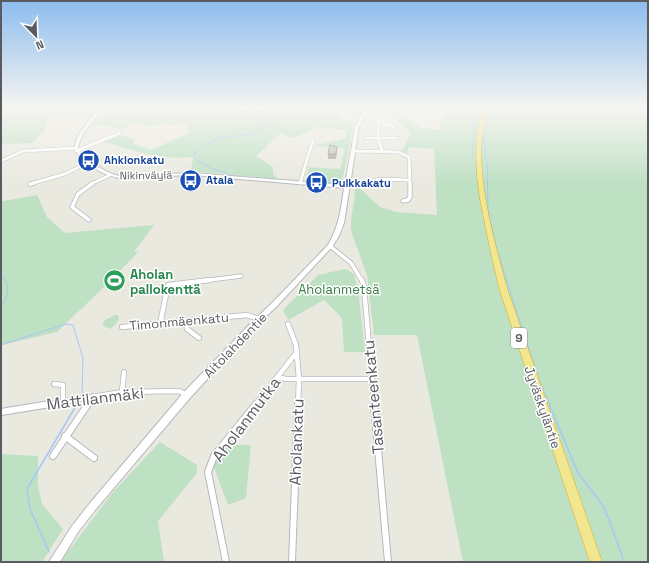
<svg xmlns="http://www.w3.org/2000/svg" width="649" height="563" font-family="'Space Grotesk',sans-serif">
  <style>
    .green { fill: #bee0c3 }
    .lines { fill: none; stroke-linecap: round; stroke-linejoin: round }
    .stream-far1 { stroke: #a5c8f6; stroke-width: 1 }
    .stream { stroke: #a5c8f6; stroke-width: 1.5 }
    .street-far3-casing { stroke: #b6b7bc; stroke-width: 4 }
    .street-far2-casing { stroke: #b6b7bc; stroke-width: 5 }
    .street-far1-casing { stroke: #b6b7bc; stroke-width: 6 }
    .street-casing { stroke: #b6b7bc; stroke-width: 8 }
    .secondary-casing { stroke: #b6b8be; stroke-width: 2 }
    .highway-casing { stroke: #d5b216; stroke-width: 1 }
    .street-far3 { stroke: #fff; stroke-width: 3 }
    .street-far2 { stroke: #fff; stroke-width: 3.5 }
    .street-far1 { stroke: #fff; stroke-width: 4.5 }
    .street { stroke: #fff; stroke-width: 6 }
    .secondary { fill: #fff; fill-rule: evenodd }
    .highway { fill: #f2e690; fill-rule: evenodd }
    .wall { fill: #acaaa5 }
    .building { fill: #c8c6c0; stroke: #8c8b86 }
    .labels { text-anchor: middle; stroke-width: 3; stroke-linejoin: round; paint-order: stroke }
    .far-transit-label { font-size: 11px; font-weight: bold; fill: #164399; stroke: #fff; text-anchor: start }
    .far-street-label { font-size: 11px; fill: #595b60; stroke: #fff }
    .shield { fill: #fff; stroke: #8b8c90; stroke-width: 1 }
    .shield-label { font-size: 12px; font-weight: bold; fill: #595b60 }
    .leisure-label { font-size: 13px; font-weight: bold; fill: #27864d; stroke: #fff; text-anchor: start }
    .park-label { font-size: 13px; fill: #3b7c47; stroke: #fff }
    .street-label { font-size: 13px; fill: #595b60; stroke: #fff }
    .near-street-label { font-size: 16px; fill: #595b60; stroke: #fff }
  </style>
  <rect width="100%" height="100%" fill="#eae9e0"/>
  <path class="green" d="M1,108h44v2l16,-2h38l-10,10 -20,-2 -23,4 -2,11 -12,12 -31,1z
    M106,108h123l22,3 11,-1 4,-2h73l-1,10 16,4 -12,60 -4,2 -33,-2 4,-14 -3,-1 34,2 5,-21 -31,-2 32,-8 1,-8 -32,-3 -2,3 -22,8 -10,-5 -25,23 17,11v7l5,5 -87,-8 2,-14c-14,1 -28,1 -42,-2 -16,-3 -31,-10 -49,-13l16,-7 16,4v5l17,6 38,-17 -2,-10 -17,3 -1,-2 -21,2 -15,-3 -10,7 -18,-5 -14,1z
    M383,108h14l23,20 22,2 -2,-10 6,-2 -1,-10h203v454h-185l-46,-227h-43l-7,-60 -16,-44c-1,-16 5,-32 4,-47l25,23 16,5 41,3 -3,-66 -25,-2 -2,7 -5,-3 9,-19z
    M37,195l10,22 18,16 89,-8 -20,27 5,-1 -21,22 7,3 -14,13 -7,-2 -47,45 -56,13v-146l2,2z
    M345,269l9,5 4,16 7,62h-21l-2,-34 -18,-18 -36,20 -5,-10 35,-35z
    M115,315h3l1,5 -8,9 -9,-4 3,-5z
    M160,442l37,23v8l-39,48 6,41h-104l53,-70z
    M226,445h25l-5,53 -18,7 -15,-40z
    M1,454l37,2v30l4,18 21,25 -21,33h-41z"/>
  <g class="lines">
    <path class="stream-far1" d="M315,108l4,1
      M1,123l18,-7 12,-8
      M204,146l15,-8 33,-4 45,-26
      M472,158c2,-17 2,-34 8,-50
      M195,159l-2,-4 8,-7
      M486,160l-2,-19 5,-33
      M198,161l13,7 15,5 1,2 12,1
      M487,162l1,48 8,37 42,130 12,28
      M1,274c10,9 8,22 0,32
      M1,345l65,-21 7,1 10,33 -1,37
      M77,405l1,-2"/>
    <path class="stream" d="M549,404l29,69 26,34 18,48 1,7
      M49,552l-19,-43 -3,-20 50,-85"/>
    <defs>
      <path id="street-far3" d="M421,108l6,9
        M358,112l2,-4
        M370,118l24,9
        M378,121v17l4,13
        M366,138h31
        M76,151l44,-18
        M353,151l45,1 11,5 1,27
        M1,161l22,-10 53,-3
        M377,179l32,1
        M300,183l13,-43
        M30,184l35,-10 24,-12
        M91,184l19,-9"/>
      <path id="street-far2" d="M30,184l4,-1
        M403,201l5,-1 2,-3v-14
        M89,220l-17,-13 6,-13 15,-11
        M330,246l21,17 11,18
        M202,281l39,-5"/>
      <path id="street-far1" d="M362,280l2,7 10,118
        M186,321l1,8 12,9
        M160,324l8,-39 42,-5
        M288,324l8,21 3,34 -1,26
        M122,327l125,-12 12,4
        M277,377l9,2h85
        M54,384l9,1v16
        M122,392l2,-20
        M44,405l78,-13 57,-1 8,4
        M87,405l6,-9
        M255,405l42,-53"/>
      <path id="street" d="M374,404l14,158
        M1,412l49,-8
        M65,436l29,22
        M53,456l35,-52
        M226,562l-18,-90 6,-16 42,-52
        M292,562l6,-158"/>
      <path id="secondary" d="M100,108h4c-10,12 -23,24 -26,40 8,13 26,24 41,28l73,-3 153,12 10,-58 7,-13 7,-6h4l-8,8 -6,11 -15,96 -5,13 -7,11 -55,59 -24,23 -63,69 -94,111 -18,23 -18,30h-11l23,-36 18,-23 94,-111 65,-67 24,-23 55,-57c11,-19 13,-36 16,-57l-152,-13 -73,3c-18,-4 -36,-14 -45,-30 3,-16 16,-29 26,-40z"/>
      <path id="highway" d="M482,108h4c-2,15 -5,30 -5,45 1,46 14,91 26,135l95,274h-12l-91,-274 -10,-44 -9,-45 -3,-23 -1,-23 2,-22z"/>
    </defs>
    <use href="#street-far3" class="street-far3-casing"/>
    <use href="#street-far2" class="street-far2-casing"/>
    <use href="#street-far1" class="street-far1-casing"/>
    <use href="#street" class="street-casing"/>
    <use href="#secondary" class="secondary-casing"/>
    <use href="#highway" class="highway-casing"/>
    <use href="#street-far3" class="street-far3"/>
    <use href="#street-far2" class="street-far2"/>
    <use href="#street-far1" class="street-far1"/>
    <use href="#street" class="street"/>
    <use href="#secondary" class="secondary"/>
    <use href="#highway" class="highway"/>
  </g>
  <path class="wall" d="M337,147v4l-1,8h-8v-5z"/>
  <path class="building" d="M330,145l7,2 -1,7h-8z"/>
  <linearGradient id="sky" x2="0" y2="1"><stop stop-color="#8dbcee"/><stop offset="0.58" stop-color="#f6f5f1"/><stop offset="1" stop-color="#f6f5f1" stop-opacity="0"/></linearGradient>
  <rect width="649" height="186" fill="url(#sky)"/>
  <defs>
    <symbol id="bus-disc" viewBox="-11 -11 22 22"><circle r="9.5" fill="#1a4fb4" stroke="#fff"/><path d="M-5-6H5V4H4V6H2V4H-2V6H-4V4H-5ZM-3.5-4V0h7V-4ZM-3.5 1.2v1.5H-2V1.2ZM2 1.2v1.5H3.5V1.2Z" fill="#fff"/></symbol>
    <symbol id="stadium-disc" viewBox="-11 -11 22 22"><circle r="9.5" fill="#2e9e5b" stroke="#fff"/><path d="M0-5a6.5 5 0 1 0 0 10a6.5 5 0 1 0 0-10ZM-3.5-1.8h7v3.6h-7Z" fill="#fff"/></symbol>
  </defs>
  <g fill-rule="evenodd">
    <use href="#bus-disc" x="76" y="148" width="25" height="25"/>
    <use href="#bus-disc" x="178" y="168" width="25" height="25"/>
    <use href="#bus-disc" x="304" y="170" width="25" height="25"/>
    <use href="#stadium-disc" x="102" y="268" width="25" height="25"/>
  </g>
  <g class="labels">
    <g class="far-transit-label">
      <text x="104" y="164">Ahkionkatu</text>
      <text x="206" y="184">Atala</text>
      <text x="332" y="187">Pulkkakatu</text>
    </g>
    <g class="far-street-label">
      <text transform="translate(146 175) rotate(-1)" y="4">Nikinväylä</text>
    </g>
    <rect class="shield" x="511" y="328" width="16" height="20" rx="3"/>
    <g class="shield-label">
      <text x="519" y="342">9</text>
    </g>
    <g class="leisure-label">
      <text x="130" y="279">Aholan<tspan x="130" dy="15">pallokenttä</tspan></text>
    </g>
    <g class="park-label">
      <text x="339" y="294">Aholanmetsä</text>
    </g>
    <g class="street-label">
      <text transform="translate(179 321) rotate(-5)" y="5">Timonmäenkatu</text>
      <text transform="translate(235 345) rotate(-46)" y="5">Aitolahdentie</text>
      <text transform="translate(543 407) rotate(71)" y="5">Jyväskyläntie</text>
    </g>
    <g class="near-street-label">
      <text transform="translate(373 397) rotate(-95)" y="6">Tasanteenkatu</text>
      <text transform="translate(95 398) rotate(-7)" y="6">Mattilanmäki</text>
      <text transform="translate(246 419) rotate(-53)" y="6">Aholanmutka</text>
      <text transform="translate(296 442) rotate(-88)" y="6">Aholankatu</text>
    </g>
  </g>
  <rect width="649" height="563" fill="none" stroke="#595b60" stroke-width="4"/>
  <g transform="translate(36 36) rotate(157)" stroke="#ffffff" stroke-width="3" paint-order="stroke">
  <path d="M0-3L7 15L0 10L-7 15Z" fill="#595b60"/>
  <text y="-6" font-size="11" font-weight="bold" text-anchor="middle" fill="#595b60">N</text>
  </g>
</svg>
